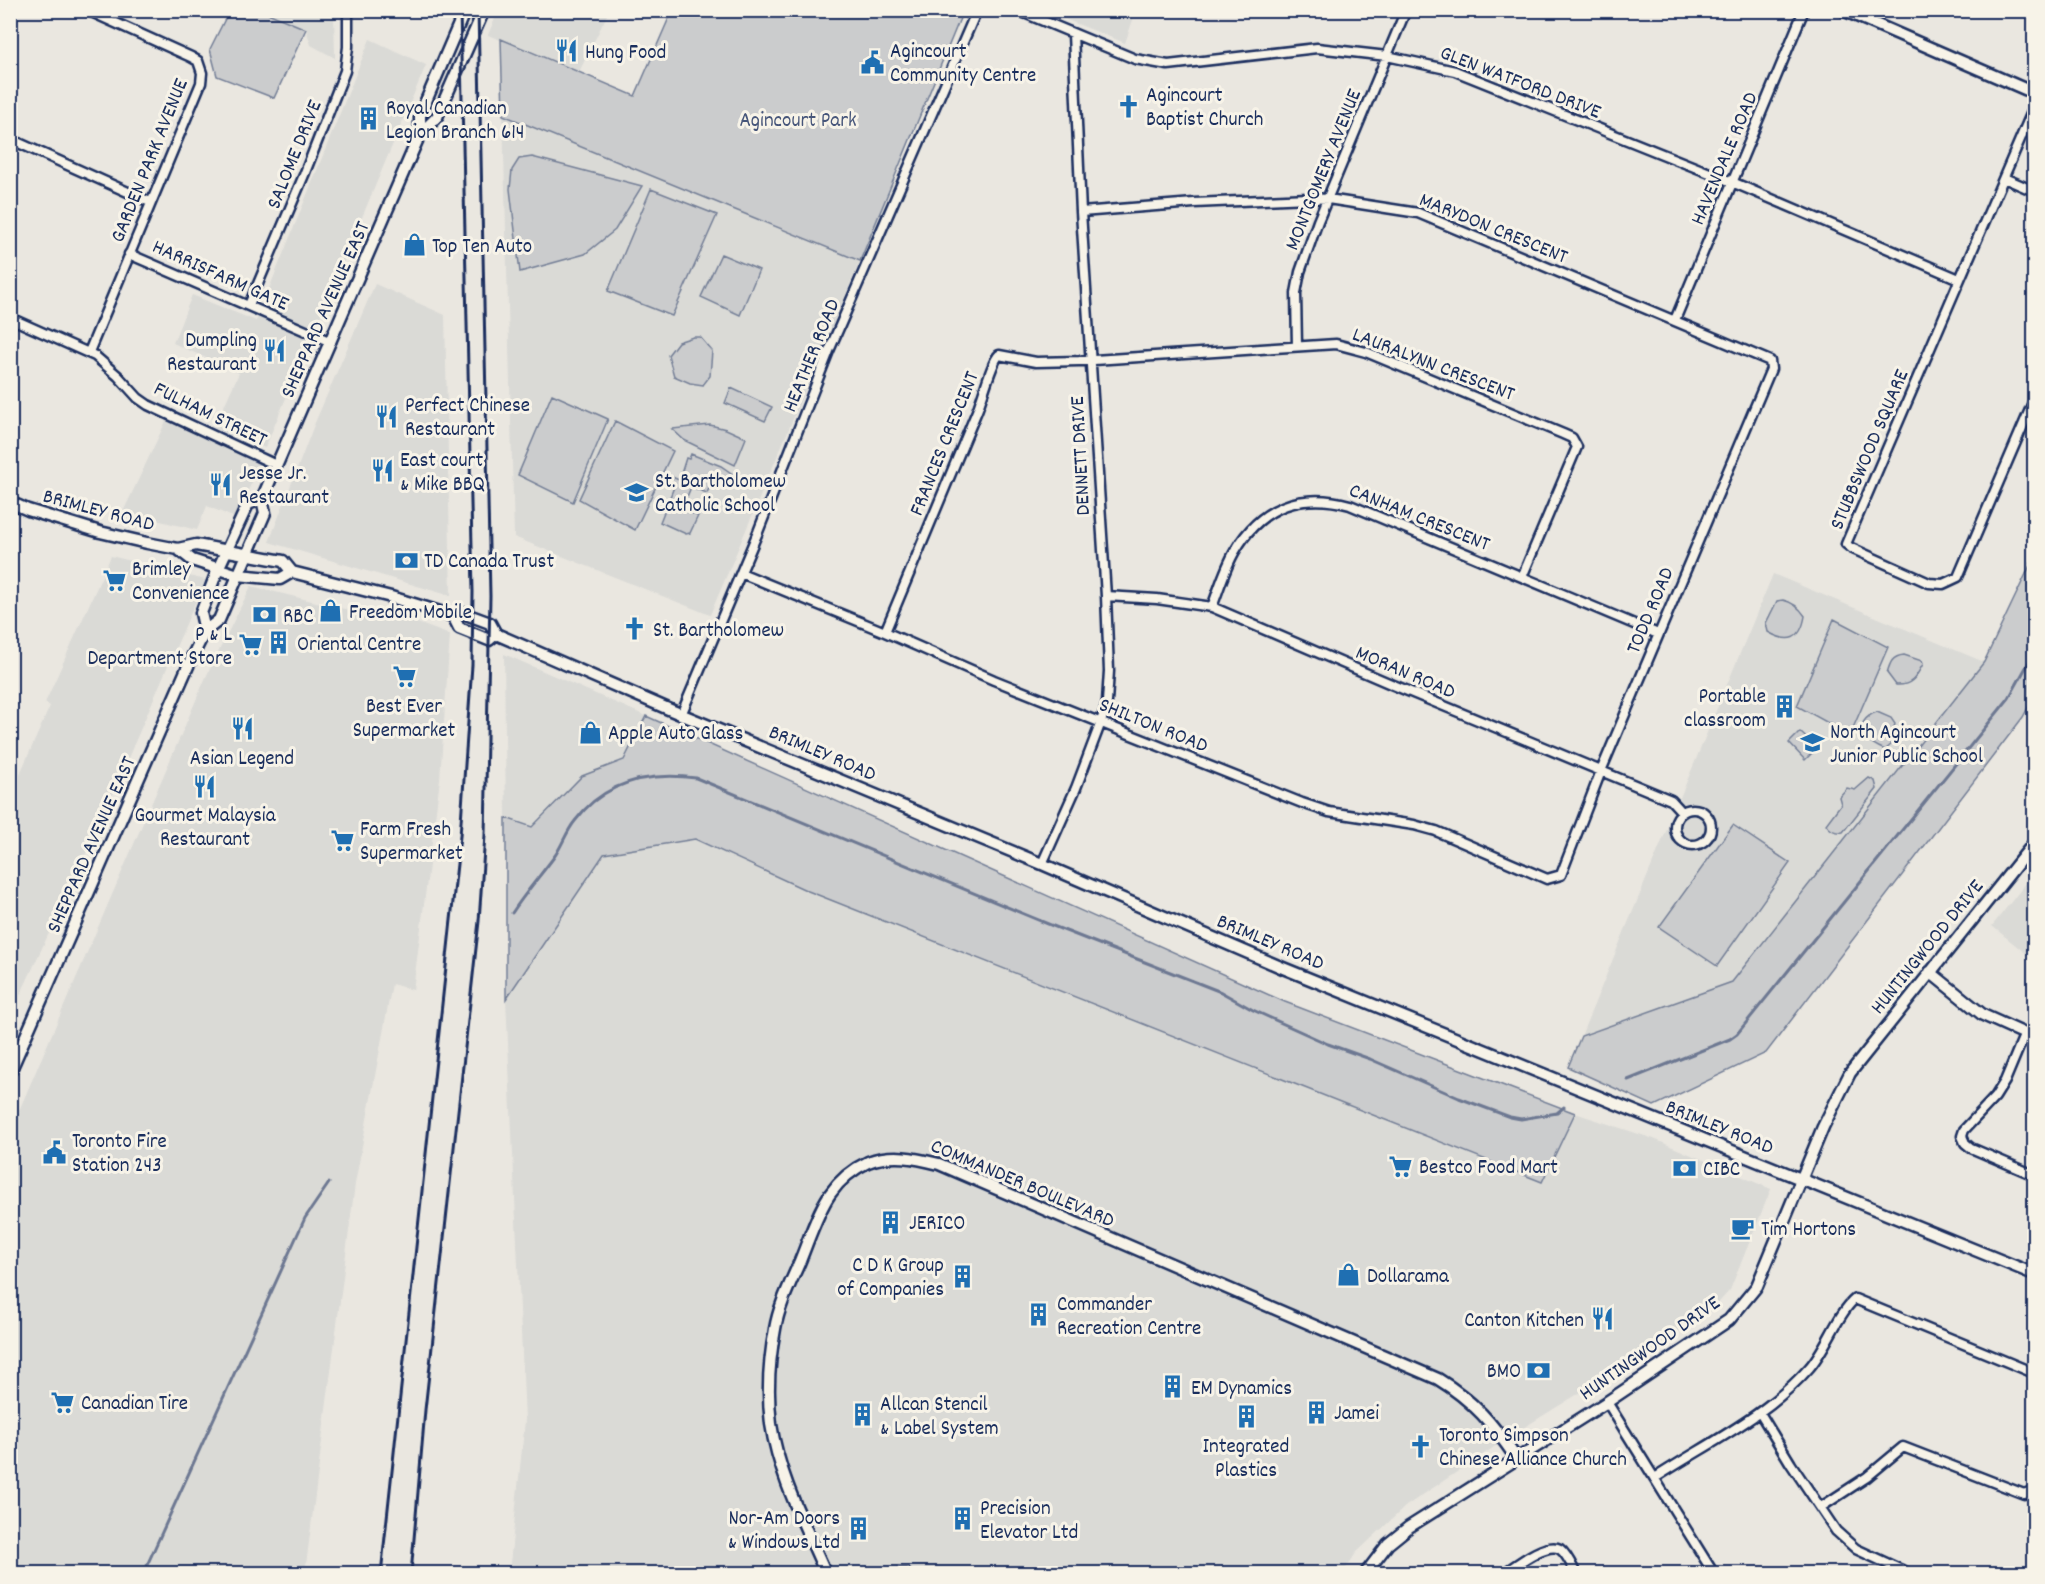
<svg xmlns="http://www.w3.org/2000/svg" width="2045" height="1584" font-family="Dekko,sans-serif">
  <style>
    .built { fill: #dadad6 }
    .green { fill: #cbcccd; stroke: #737e96; stroke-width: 1.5 }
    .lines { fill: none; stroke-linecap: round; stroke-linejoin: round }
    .stream { stroke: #6d7892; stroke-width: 3 }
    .minor-casing { stroke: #1b2f5e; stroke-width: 13 }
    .tertiary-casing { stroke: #1b2f5e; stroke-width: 15 }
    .secondary-casing { stroke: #1b2f5e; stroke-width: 15 }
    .minor { stroke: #f7f3e8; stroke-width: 8 }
    .tertiary { stroke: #f7f3e8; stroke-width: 10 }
    .secondary { stroke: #f7f3e8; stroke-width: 10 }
    .rail { stroke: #1b2f5e; stroke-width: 3 }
    .labels { text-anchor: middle; stroke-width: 6; stroke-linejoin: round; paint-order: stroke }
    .poi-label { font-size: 21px; fill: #1b2f5e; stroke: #f7f3e8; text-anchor: start }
    .street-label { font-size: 21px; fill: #1b2f5e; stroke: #f7f3e8 }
    .park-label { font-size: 21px; fill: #47567a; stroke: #f7f3e8 }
  </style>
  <rect width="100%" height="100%" fill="#eae7e0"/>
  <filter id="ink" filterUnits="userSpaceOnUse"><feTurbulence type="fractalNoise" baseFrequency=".0167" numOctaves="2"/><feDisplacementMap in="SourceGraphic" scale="12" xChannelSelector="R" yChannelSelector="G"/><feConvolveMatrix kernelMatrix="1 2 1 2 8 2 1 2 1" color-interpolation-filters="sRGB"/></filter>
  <g filter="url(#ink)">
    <path class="built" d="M263,11h71l1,47 -24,-13 -5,-16z
      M498,11h111l-30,61 -91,-37z
      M1045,11h91l-11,32z
      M370,39l56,26 -161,383 -51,-20 25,-55 -66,-30 19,-48 64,26z
      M503,115l357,146 -150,354 -196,-78z
      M375,284l70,31 6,281 -182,-54 45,-117z
      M166,421l95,42 -26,55 -28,-12 -10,24 -74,-18z
      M111,556l94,24 -105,243 -89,192v-221l39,-88 -5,-3z
      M1773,574l211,88 -252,320 -151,54z
      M251,586l118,29 38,4 43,16 -10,144 -27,211 -21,-6 -37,200 -50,389h-294v-444l195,-452z
      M504,654l142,62 -22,44 -42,16 -50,52 -26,-10z
      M695,839l113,52 734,290 33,-68 79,26 117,50 -41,101 -20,22 -195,121 -109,73 -50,47 -13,20h-834l16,-153 -19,-421 98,-145z
      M2034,873v87l-42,-34z"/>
    <path class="green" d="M229,11h34l43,18 -32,69 -57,-22 -7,-27z
      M672,11h291l-103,250 -357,-146 -2,-76 134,57z
      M532,157l110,29 -27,44 -30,24 -65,18 -10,-83 2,-19 7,-11z
      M651,189l66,26 -45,101 -64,-25z
      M721,254l38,16 -19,45 -39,-18z
      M693,337h7l12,14 -2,25 -7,9 -13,-2 -16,-7 -6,-21 10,-13z
      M731,388l41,19 -7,14 -40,-18z
      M552,394l56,25 -35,83 -55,-27z
      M615,421l58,30 -38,79 -56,-31z
      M710,425l16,4 20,9 -11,27 -51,-25 -12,-11z
      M691,454l30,12 13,9 -2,5 -14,-6 -2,5h-3l-6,14 -16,-6 -9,22 16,7 -8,17 -4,1 -26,-12 14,-35 -12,-5 3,-8 14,6 7,-22 3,1z
      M2034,557v139l-11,21 -257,336 -112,53 -86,-39 13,-31 151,-54 252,-320z
      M1783,600c10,2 16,7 22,16 -4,24 -16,28 -37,16l-2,-9 11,-22z
      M1834,619l54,28 -38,88 -53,-29z
      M1904,655l18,6 1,3c-7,13 -11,22 -27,21l-9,-12c3,-10 5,-17 17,-18z
      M1877,712l14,6 4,6 -6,17 3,3 -7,6c-7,-3 -15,-7 -20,-13 -10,-10 2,-22 12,-25z
      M646,716l639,286 290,111 -33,69 -734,-291 -113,-52 -91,15 -98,145v-181l26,9 50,-51 42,-16z
      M1800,732l17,16 -12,12 -16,-17z
      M1869,778l6,3 2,8 -34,43c-8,1 -13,-1 -17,-8l15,-20 -2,-7 8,-9 8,2z
      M1733,825l57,38 -73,103 -58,-39z"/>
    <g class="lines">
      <path class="stream" d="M512,913c13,-20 28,-37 42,-56 8,-11 12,-25 21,-36 30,-40 74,-49 121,-43l357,148 168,66 32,18 75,34 42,15 89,39 51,19 11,2 36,-6 7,-6
        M1628,1080l102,-41 7,-5 272,-336 25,-45
        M143,1574l162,-356 24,-35"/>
      <defs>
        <path id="minor" d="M87,10l104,47 7,4 4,12 -1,10 -112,269
          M1017,10l118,49 33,6 149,-17 70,8 68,15 277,111 227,97
          M2034,107l-188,437 5,4 78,35 14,1 15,-7 76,-177
          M10,139l140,63
          M2004,178l30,13
          M129,254l202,88
          M249,305l55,-130 41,-104 3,-24v-37
          M10,318l85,38 23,20 20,22 10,7 128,60
          M1675,320l129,-310
          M1297,346l-1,-53 4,-21 18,-51 88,-211
          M741,573l144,59 109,48 308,123 27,9 85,13 22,6 111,48 14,-4 40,-104 170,-402 -1,-8 -352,-148 -90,-14 -20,-1 -114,5 -113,9
          M1106,596l51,3 55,8 179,77 280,116 11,12
          M1212,607c7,-18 13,-39 23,-56 26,-45 66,-59 115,-46l308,129
          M885,632l92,-221c5,-12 15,-50 22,-56l37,7 43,-1 257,-17 30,8 197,82 9,4 5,9 -55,130
          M681,715l77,-183 71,-181 148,-341
          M1675 827a18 18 0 1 1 36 0a18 18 0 1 1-36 0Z
          M1042,864l34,-76 25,-66 6,-20 2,-31 -3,-75 -25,-384 -8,-178
          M2025,1033l-20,48 -10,16 -31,33 -2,6 3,7 6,5 63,27
          M1607,1402l107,172
          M1760,1413l31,51 45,67 20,18 54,25
          M1655,1478c52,-34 112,-62 154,-110 17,-19 29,-55 46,-69l179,74
          M1821,1507l46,-30 36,-30 121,47 10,-4
          M885,1574h22
          M1503,1574c12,-8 43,-33 57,-25 7,5 12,17 16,25"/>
        <path id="tertiary" d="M1930,972l53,43 51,23
          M826,1574c-21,-49 -47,-97 -55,-150 -4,-32 -2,-64 4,-95 4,-24 16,-47 25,-68 9,-22 17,-48 30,-67 9,-13 23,-25 38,-32 24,-9 47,-4 71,2l499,215c36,22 55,45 78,79
          M1365,1574l23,-30 21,-17 198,-125 122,-82 28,-34 66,-159 27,-54 184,-230"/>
        <path id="secondary" d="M1843,10l191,83
          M420,134v-19l45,-105
          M10,502l18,8 72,22 47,11 31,6 18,-4 87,16 9,11 99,25 62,19 10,-3 27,10 6,11 177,77 369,153 241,104 751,306
          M178,549l14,11 46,15 42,4 12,-7
          M453,616l6,12 30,12 7,-6
          M205,631l-4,-18 17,-44 30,-65 14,-5
          M10,1072l182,-415 13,-26 14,-11 46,-107 -3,-14 158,-365 17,-17 47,-107"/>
      </defs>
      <use href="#minor" class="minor-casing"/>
      <use href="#tertiary" class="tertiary-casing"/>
      <use href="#secondary" class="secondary-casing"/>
      <use href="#minor" class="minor"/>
      <use href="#tertiary" class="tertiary"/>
      <use href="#secondary" class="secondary"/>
      <path class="rail" d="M381,1574l79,-738 12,-171 1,-73 -13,-582
        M411,1574l14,-164 54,-489 6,-86 5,-239 -12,-586"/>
    </g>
  </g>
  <defs>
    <symbol id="restaurant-bare" viewBox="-9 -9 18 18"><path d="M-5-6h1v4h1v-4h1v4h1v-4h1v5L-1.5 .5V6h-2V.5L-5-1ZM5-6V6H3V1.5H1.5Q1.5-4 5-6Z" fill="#1f6fb2" stroke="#f7f3e8" stroke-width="2.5" paint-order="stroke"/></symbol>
    <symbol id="civic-bare" viewBox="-9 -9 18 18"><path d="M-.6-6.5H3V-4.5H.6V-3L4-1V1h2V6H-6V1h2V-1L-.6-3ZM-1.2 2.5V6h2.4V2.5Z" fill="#1f6fb2" stroke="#f7f3e8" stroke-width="2.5" paint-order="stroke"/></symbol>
    <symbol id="church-bare" viewBox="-9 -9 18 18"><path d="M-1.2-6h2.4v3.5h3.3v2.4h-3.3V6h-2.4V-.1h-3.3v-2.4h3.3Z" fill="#1f6fb2" stroke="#f7f3e8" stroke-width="2.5" paint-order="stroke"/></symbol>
    <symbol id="building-bare" viewBox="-9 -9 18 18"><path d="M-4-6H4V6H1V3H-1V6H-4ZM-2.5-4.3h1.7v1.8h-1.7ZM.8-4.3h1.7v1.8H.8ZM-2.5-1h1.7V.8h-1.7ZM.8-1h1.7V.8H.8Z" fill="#1f6fb2" stroke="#f7f3e8" stroke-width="2.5" paint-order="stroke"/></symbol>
    <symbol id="shop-bare" viewBox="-9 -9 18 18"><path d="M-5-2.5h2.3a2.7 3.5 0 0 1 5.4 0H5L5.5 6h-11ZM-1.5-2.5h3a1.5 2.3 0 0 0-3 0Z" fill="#1f6fb2" stroke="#f7f3e8" stroke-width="2.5" paint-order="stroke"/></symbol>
    <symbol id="school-bare" viewBox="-9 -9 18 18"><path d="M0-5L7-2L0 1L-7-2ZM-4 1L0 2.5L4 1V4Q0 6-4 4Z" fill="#1f6fb2" stroke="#f7f3e8" stroke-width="2.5" paint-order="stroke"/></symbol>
    <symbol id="bank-bare" viewBox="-9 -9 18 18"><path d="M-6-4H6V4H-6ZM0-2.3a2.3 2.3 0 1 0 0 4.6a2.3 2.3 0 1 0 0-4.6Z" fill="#1f6fb2" stroke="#f7f3e8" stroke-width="2.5" paint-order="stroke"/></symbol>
    <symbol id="supermarket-bare" viewBox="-9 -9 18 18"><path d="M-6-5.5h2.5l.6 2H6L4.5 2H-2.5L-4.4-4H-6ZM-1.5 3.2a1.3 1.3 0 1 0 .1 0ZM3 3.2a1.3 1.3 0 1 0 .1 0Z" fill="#1f6fb2" stroke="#f7f3e8" stroke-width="2.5" paint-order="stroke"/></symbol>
    <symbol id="cafe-bare" viewBox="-9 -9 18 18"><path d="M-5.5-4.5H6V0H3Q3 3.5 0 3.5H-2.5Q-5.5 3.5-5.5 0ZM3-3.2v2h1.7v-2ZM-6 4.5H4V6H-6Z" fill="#1f6fb2" stroke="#f7f3e8" stroke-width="2.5" paint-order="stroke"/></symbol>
  </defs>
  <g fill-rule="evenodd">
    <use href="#restaurant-bare" x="550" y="34" width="33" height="33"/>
    <use href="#civic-bare" x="856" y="46" width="33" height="33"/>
    <use href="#church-bare" x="1112" y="90" width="33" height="33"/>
    <use href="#building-bare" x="352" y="102" width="33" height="33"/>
    <use href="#shop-bare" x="398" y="228" width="33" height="33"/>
    <use href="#restaurant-bare" x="258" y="334" width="33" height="33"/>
    <use href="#restaurant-bare" x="370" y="400" width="33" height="33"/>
    <use href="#restaurant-bare" x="366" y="454" width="33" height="33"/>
    <use href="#restaurant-bare" x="204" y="468" width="33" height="33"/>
    <use href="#school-bare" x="620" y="476" width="33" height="33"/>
    <use href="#bank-bare" x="390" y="544" width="33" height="33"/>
    <use href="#supermarket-bare" x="98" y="564" width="33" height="33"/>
    <use href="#shop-bare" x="314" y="594" width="33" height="33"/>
    <use href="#bank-bare" x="248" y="598" width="33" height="33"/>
    <use href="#church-bare" x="618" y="612" width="33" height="33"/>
    <use href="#building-bare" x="262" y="626" width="33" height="33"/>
    <use href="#supermarket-bare" x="234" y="628" width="33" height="33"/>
    <use href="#supermarket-bare" x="388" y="660" width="33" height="33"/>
    <use href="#building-bare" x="1768" y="690" width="33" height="33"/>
    <use href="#restaurant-bare" x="226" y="712" width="33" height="33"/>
    <use href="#shop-bare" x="574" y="716" width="33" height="33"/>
    <use href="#school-bare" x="1796" y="726" width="33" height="33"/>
    <use href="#restaurant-bare" x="188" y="770" width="33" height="33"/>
    <use href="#supermarket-bare" x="326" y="824" width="33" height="33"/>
    <use href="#civic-bare" x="38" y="1136" width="33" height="33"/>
    <use href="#supermarket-bare" x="1384" y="1150" width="33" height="33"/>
    <use href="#bank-bare" x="1668" y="1152" width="33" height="33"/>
    <use href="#building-bare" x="874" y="1206" width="33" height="33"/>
    <use href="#cafe-bare" x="1726" y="1212" width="33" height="33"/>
    <use href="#shop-bare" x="1332" y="1258" width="33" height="33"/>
    <use href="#building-bare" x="946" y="1260" width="33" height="33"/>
    <use href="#building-bare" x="1022" y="1298" width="33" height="33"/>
    <use href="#restaurant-bare" x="1586" y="1302" width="33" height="33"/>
    <use href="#bank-bare" x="1522" y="1354" width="33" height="33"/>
    <use href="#building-bare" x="1156" y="1370" width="33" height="33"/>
    <use href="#supermarket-bare" x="46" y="1386" width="33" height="33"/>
    <use href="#building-bare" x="1300" y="1396" width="33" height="33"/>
    <use href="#building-bare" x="846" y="1398" width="33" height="33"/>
    <use href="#building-bare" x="1230" y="1400" width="33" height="33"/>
    <use href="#church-bare" x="1404" y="1430" width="33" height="33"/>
    <use href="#building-bare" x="946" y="1502" width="33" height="33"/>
    <use href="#building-bare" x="842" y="1512" width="33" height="33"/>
  </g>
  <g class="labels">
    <g class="poi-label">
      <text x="890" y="57">Agincourt<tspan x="890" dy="24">Community Centre</tspan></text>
      <text x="585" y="58">Hung Food</text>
      <text x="1146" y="101">Agincourt<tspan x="1146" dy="24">Baptist Church</tspan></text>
      <text x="386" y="114">Royal Canadian<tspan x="386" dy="24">Legion Branch 614</tspan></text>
      <text x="432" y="252">Top Ten Auto</text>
      <text x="257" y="346" text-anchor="end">Dumpling<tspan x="257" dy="24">Restaurant</tspan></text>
      <text x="405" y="411">Perfect Chinese<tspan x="405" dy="24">Restaurant</tspan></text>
      <text x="400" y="466">East court<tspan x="400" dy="24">&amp; Mike BBQ</tspan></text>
      <text x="239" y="479">Jesse Jr.<tspan x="239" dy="24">Restaurant</tspan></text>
      <text x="655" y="487">St. Bartholomew<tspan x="655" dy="24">Catholic School</tspan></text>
      <text x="424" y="567">TD Canada Trust</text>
      <text x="132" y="575">Brimley<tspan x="132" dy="24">Convenience</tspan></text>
      <text x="349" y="618">Freedom Mobile</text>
      <text x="283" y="622">RBC</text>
      <text x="653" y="636">St. Bartholomew</text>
      <text x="232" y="640" text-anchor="end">P &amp; L<tspan x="232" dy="24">Department Store</tspan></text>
      <text x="297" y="650">Oriental Centre</text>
      <text x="1766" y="702" text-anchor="end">Portable<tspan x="1766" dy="24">classroom</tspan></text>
      <text x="404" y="712" text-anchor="middle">Best Ever<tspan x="404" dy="24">Supermarket</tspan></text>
      <text x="1830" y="738">North Agincourt<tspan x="1830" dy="24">Junior Public School</tspan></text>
      <text x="608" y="739">Apple Auto Glass</text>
      <text x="242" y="764" text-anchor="middle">Asian Legend</text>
      <text x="205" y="821" text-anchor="middle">Gourmet Malaysia<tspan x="205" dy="24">Restaurant</tspan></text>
      <text x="360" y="835">Farm Fresh<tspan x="360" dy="24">Supermarket</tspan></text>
      <text x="72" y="1147">Toronto Fire<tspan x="72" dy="24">Station 243</tspan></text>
      <text x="1419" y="1173">Bestco Food Mart</text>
      <text x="1703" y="1175">CIBC</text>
      <text x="909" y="1229">JERICO</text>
      <text x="1761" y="1235">Tim Hortons</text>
      <text x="944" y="1271" text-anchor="end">C D K Group<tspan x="944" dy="24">of Companies</tspan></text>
      <text x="1367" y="1282">Dollarama</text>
      <text x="1057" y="1310">Commander<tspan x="1057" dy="24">Recreation Centre</tspan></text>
      <text x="1584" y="1326" text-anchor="end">Canton Kitchen</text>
      <text x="1521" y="1377" text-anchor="end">BMO</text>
      <text x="1191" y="1394">EM Dynamics</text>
      <text x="81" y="1409">Canadian Tire</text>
      <text x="880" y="1410">Allcan Stencil<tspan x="880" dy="24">&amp; Label System</tspan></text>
      <text x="1334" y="1419">Jamei</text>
      <text x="1439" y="1441">Toronto Simpson<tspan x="1439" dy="24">Chinese Alliance Church</tspan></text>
      <text x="1246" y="1452" text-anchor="middle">Integrated<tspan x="1246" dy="24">Plastics</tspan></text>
      <text x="980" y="1514">Precision<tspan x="980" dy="24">Elevator Ltd</tspan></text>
      <text x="840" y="1524" text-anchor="end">Nor-Am Doors<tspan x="840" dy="24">&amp; Windows Ltd</tspan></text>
    </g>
    <g class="street-label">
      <text transform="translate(1521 81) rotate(21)" y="7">GLEN WATFORD DRIVE</text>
      <text transform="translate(293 154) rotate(-68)" y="7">SALOME DRIVE</text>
      <text transform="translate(1723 158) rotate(-67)" y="7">HAVENDALE ROAD</text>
      <text transform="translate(148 160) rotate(-68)" y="7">GARDEN PARK AVENUE</text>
      <text transform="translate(1322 169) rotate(-68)" y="7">MONTGOMERY AVENUE</text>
      <text transform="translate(1494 227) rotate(22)" y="7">MARYDON CRESCENT</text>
      <text transform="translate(221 274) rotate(24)" y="7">HARRISFARM GATE</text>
      <text transform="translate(324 309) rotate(-66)" y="7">SHEPPARD AVENUE EAST</text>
      <text transform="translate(810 355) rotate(-68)" y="7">HEATHER ROAD</text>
      <text transform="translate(1434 363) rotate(21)" y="7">LAURALYNN CRESCENT</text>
      <text transform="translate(211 413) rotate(26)" y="7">FULHAM STREET</text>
      <text transform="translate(943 443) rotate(-68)" y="7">FRANCES CRESCENT</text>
      <text transform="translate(1868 449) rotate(-67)" y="7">STUBBSWOOD SQUARE</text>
      <text transform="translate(1079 456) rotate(-93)" y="7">DENNETT DRIVE</text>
      <text transform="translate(99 509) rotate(15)" y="7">BRIMLEY ROAD</text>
      <text transform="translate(1420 516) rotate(22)" y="7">CANHAM CRESCENT</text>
      <text transform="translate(1649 610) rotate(-67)" y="7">TODD ROAD</text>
      <text transform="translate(1406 671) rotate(23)" y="7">MORAN ROAD</text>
      <text transform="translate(1154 724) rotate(22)" y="7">SHILTON ROAD</text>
      <text transform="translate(823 752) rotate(23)" y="7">BRIMLEY ROAD</text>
      <text transform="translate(90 844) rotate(-66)" y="7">SHEPPARD AVENUE EAST</text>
      <text transform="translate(1271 941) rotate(23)" y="7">BRIMLEY ROAD</text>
      <text transform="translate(1926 946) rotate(-51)" y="7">HUNTINGWOOD DRIVE</text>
      <text transform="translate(1720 1126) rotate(22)" y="7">BRIMLEY ROAD</text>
      <text transform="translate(1023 1182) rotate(23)" y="7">COMMANDER BOULEVARD</text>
      <text transform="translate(1649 1347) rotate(-35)" y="7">HUNTINGWOOD DRIVE</text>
    </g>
    <g class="park-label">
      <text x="798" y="126">Agincourt Park</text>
    </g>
  </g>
  <rect width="2045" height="1584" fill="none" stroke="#f7f3e8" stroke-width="36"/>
  <rect x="18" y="18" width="2009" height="1548" fill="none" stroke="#1b2f5e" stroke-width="2" filter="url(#ink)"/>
</svg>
